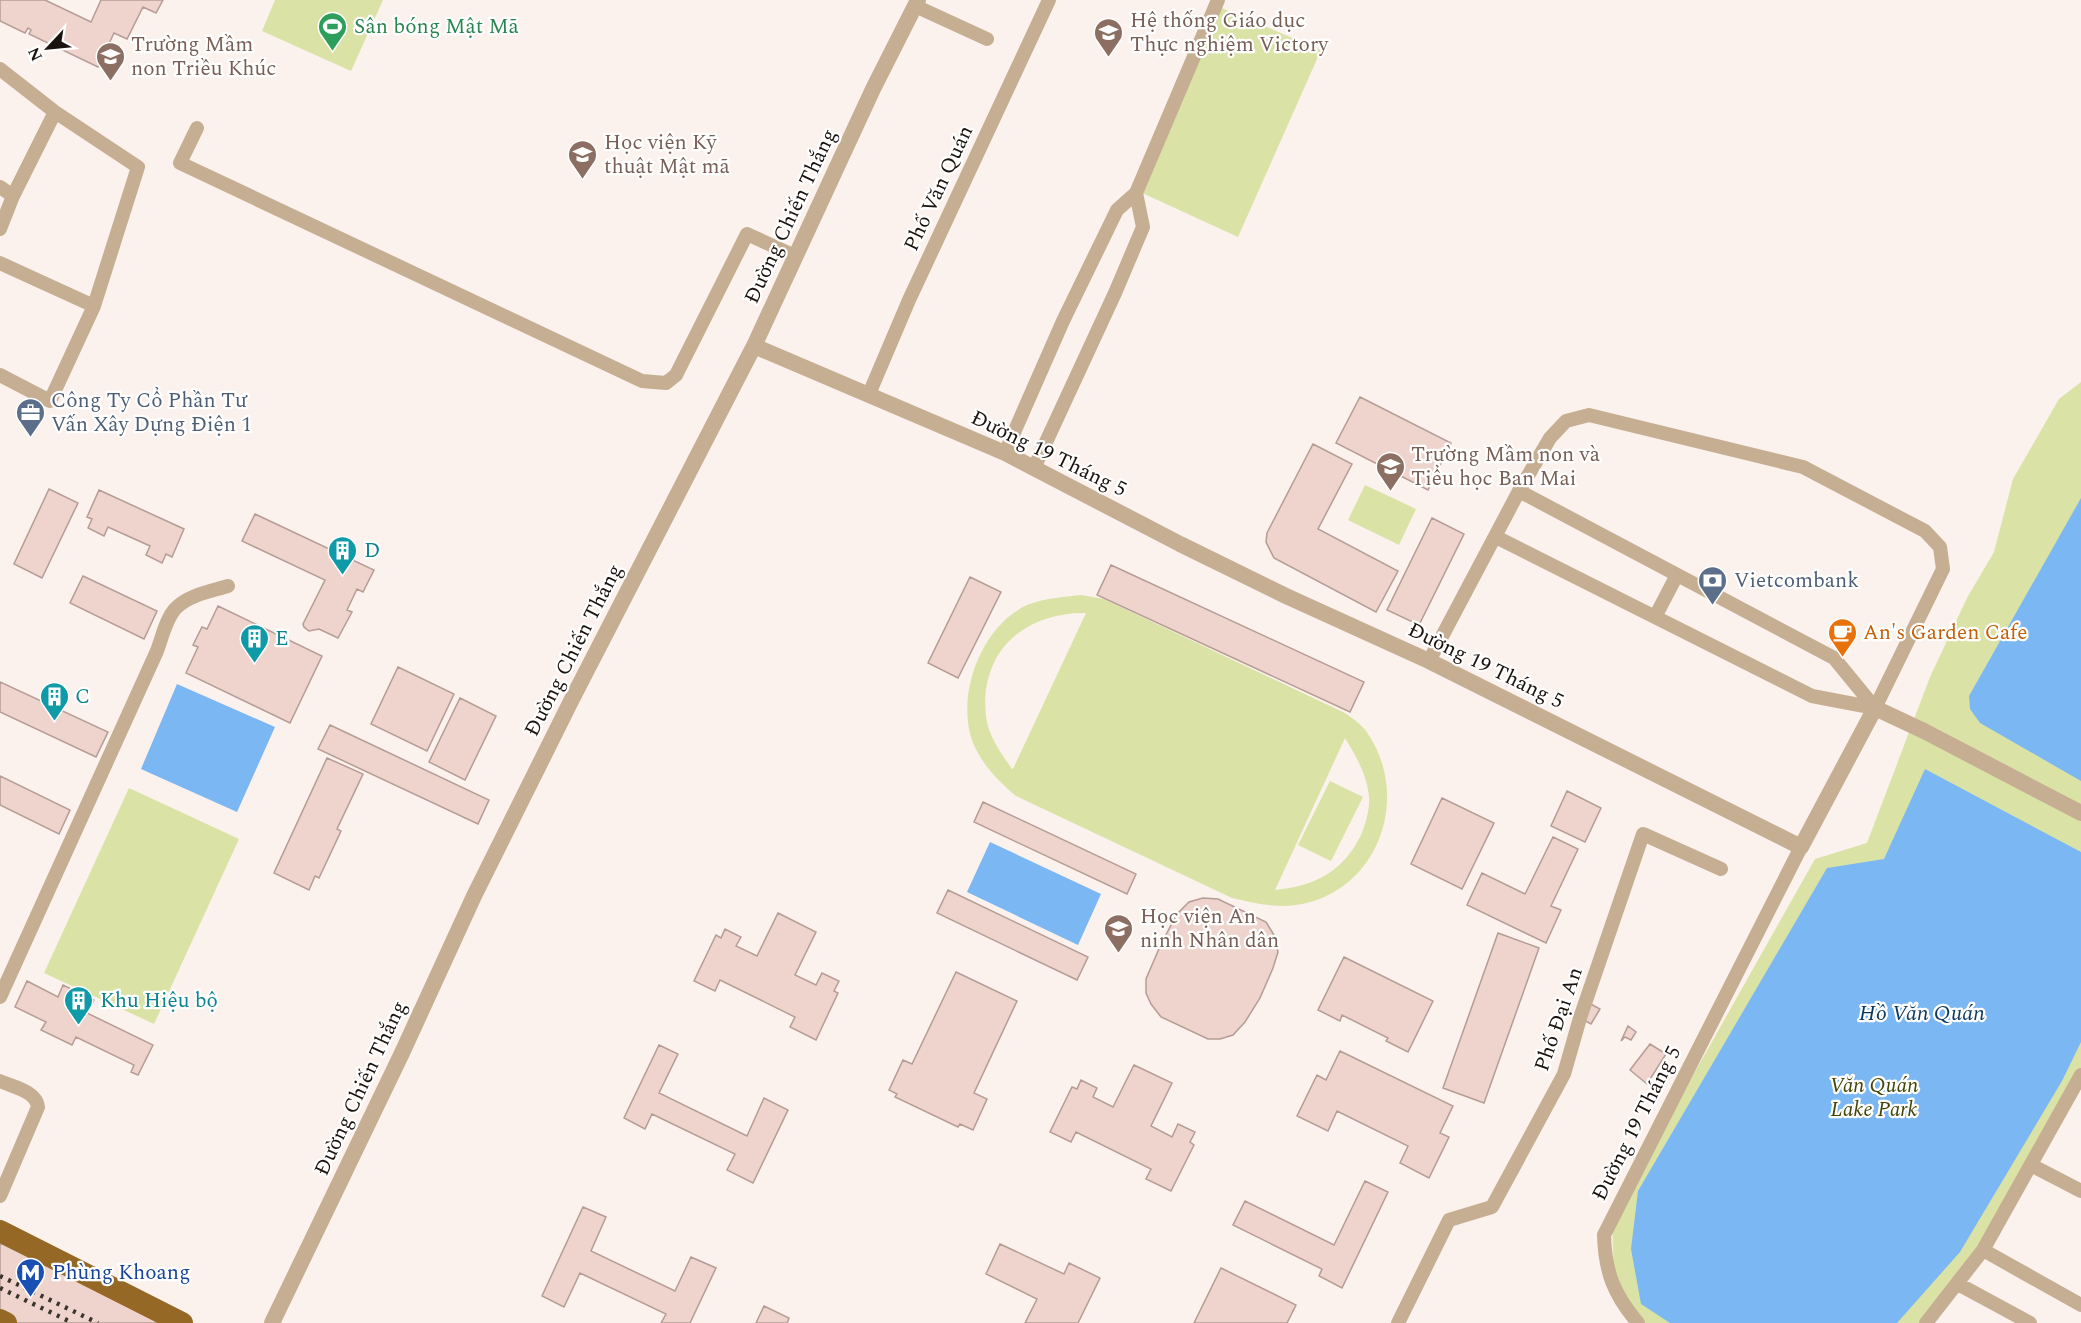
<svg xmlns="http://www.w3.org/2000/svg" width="2081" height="1323" font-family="Spectral,serif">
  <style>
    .green { fill: #dae3a5; fill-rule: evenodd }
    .water { fill: #7bb7f2 }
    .building { fill: #eed4cc; stroke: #b59c95; stroke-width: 1.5 }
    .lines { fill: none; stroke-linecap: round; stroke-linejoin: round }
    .minor { stroke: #c6ae92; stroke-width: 14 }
    .tertiary { stroke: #c6ae92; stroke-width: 16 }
    .trunk { stroke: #966826; stroke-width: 22 }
    .rail { stroke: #3b332f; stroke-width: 4.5; stroke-dasharray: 3 6; stroke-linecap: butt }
    .labels { text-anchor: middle; stroke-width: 4.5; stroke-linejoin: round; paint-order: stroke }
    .education-label { font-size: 21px; fill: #785e54; stroke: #fff; text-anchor: start }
    .leisure-label { font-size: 21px; fill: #27864d; stroke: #fff; text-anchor: start }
    .street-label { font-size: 21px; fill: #1a120e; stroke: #fff }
    .service-label { font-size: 21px; fill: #4e5e75; stroke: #fff; text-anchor: start }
    .culture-label { font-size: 21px; fill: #0d838f; stroke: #fff; text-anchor: start }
    .food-label { font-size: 21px; fill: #c56008; stroke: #fff; text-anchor: start }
    .park-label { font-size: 21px; font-style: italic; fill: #404505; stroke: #fff }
    .transit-label { font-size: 21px; fill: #164399; stroke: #fff; text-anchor: start }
    .water-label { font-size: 22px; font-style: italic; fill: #0b385d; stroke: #fff }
  </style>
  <rect width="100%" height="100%" fill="#fbf1ed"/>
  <path class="green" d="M275,0h108l-32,71 -89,-40z
    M1217,6l104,44 -83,187 -98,-45z
    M2081,382v688l-109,188 -50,65h-281l-27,-42 -2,-62 203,-360 52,-16 63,-166 37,-79 27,-46 19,-73 46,-80z
    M1365,485l51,24 -17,36 -51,-25z
    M1081,595l23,4 241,114c7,5 16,11 21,18 47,66 12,162 -70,174 -22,3 -42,-2 -64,-7l-216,-102c-18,-15 -34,-32 -43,-53 -18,-47 8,-117 54,-138 18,-7 36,-8 54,-10zM1086,613l-73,156h-1c-11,-16 -24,-33 -26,-53 -7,-64 38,-104 100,-103zM1345,738c11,18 22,37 24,59 1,12 -3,25 -7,36 -18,38 -46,53 -87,57z
    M1330,781l33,16 -32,64 -33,-16z
    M129,788l110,51 -85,185 -110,-51z"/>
  <path class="water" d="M2081,498v283l-101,-58 -10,-14 -1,-13z
    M177,684l98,43 -38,85 -96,-43z
    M1925,769l156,83v190l-19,39 -102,171 -63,71h-227l-29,-19 -10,-55 7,-58 189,-323 57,-9z
    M990,842l111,52 -23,51 -111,-53z"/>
  <path class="building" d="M0,0h45l46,22 10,-22h62l-7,13 -13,-6 -16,32 -13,-6 -16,34 -69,-33 2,-4 -3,-2 -3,5 -25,-12z
    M1360,397l91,46 -23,47 -92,-47z
    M1313,444l39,20 -34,65 80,42 -22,41 -102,-54 -8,-16 1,-9z
    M49,489l29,14 -36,75 -28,-14z
    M99,490l85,39 -12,28 -6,-3 -4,9 -16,-8 4,-9 -42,-19 -4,9 -16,-8 4,-9 -5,-2z
    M255,514l119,56 -11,22 -6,-3 -10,21 5,2 -14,26 -19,-9 -10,2 -5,-4 -1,-3 22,-44 -83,-39z
    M1432,518l32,16 -45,91 -32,-15z
    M1111,565l253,117 -14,30 -253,-117z
    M83,576l74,35 -13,28 -74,-36z
    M970,577l31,15 -43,86 -30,-15z
    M218,606l104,50 -32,67 -104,-50 12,-26 -5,-2 9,-18 5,2z
    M398,667l56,27 -27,57 -56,-27z
    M0,682l108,50 -12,25 -96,-45z
    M460,698l36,18 -31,64 -36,-18z
    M330,725l159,75 -11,24 -160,-75z
    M327,758l36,16 -26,55 4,2 -22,47 -4,-2 -6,14 -35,-17z
    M0,776l70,34 -11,24 -59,-29z
    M1567,791l34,17 -16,34 -34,-16z
    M1442,798l52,25 -32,66 -51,-25z
    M983,802l153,72 -9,20 -153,-72z
    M1553,837l25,12 -27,57 10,4 -15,33 -79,-38 15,-32 43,21z
    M948,890l140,67 -11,23 -140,-67z
    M1203,898l15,1 48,23 8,13 4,17 -5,16 -13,30 -15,24 -12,13 -13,4h-12l-47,-22 -10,-13 -5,-11v-14l15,-35 16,-30 12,-12z
    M778,913l38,19 -21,43 21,10 6,-12 17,8 -5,10 4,2 -22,47 -26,-13 5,-10 -75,-37 -5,11 -21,-10 22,-46 5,3 4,-9 16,8 -5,9 21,10z
    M1498,933l41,15 -55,155 -41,-15z
    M1344,957l89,44 -25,51 -22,-11 2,-3 -46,-23 -2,6 -22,-11z
    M956,972l61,29 -43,92 13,6 -14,31 -13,-6 -2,3 -63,-30 2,-3 -8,-4 14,-30 9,4z
    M27,981l31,16 5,-12 31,15 -7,13 66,32 -15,30 -7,-3 3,-7 -58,-28 -4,8 -31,-15 5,-8 -31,-15z
    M1587,1002l13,7 -9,15 -11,-6z
    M1628,1026l8,6 -5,8 -6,-3 -4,4z
    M1650,1044l16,10 -19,30 -17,-14z
    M659,1045l19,9 -19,39 88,43 17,-38 24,12 -35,73 -26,-13 8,-16 -83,-40 -7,15 -21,-11z
    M1340,1051l113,55 -13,27 9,4 -20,41 -29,-15 8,-17 -71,-35 -9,20 -31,-15 20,-41 9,5z
    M1134,1065l38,18 -21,43 21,11 6,-13 17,8 -5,10 4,3 -23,46 -25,-12 5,-10 -75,-37 -5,10 -21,-10 22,-45 5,2 4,-9 16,8 -4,9 20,10z
    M1365,1181l23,11 -46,96 -23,-12 3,-7 -89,-44 12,-24 89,44z
    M583,1207l23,10 -15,34 84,40 16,-34 25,11 -26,55h-29l5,-9 -86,-41 -16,34 -22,-11z
    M0,1243l158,77 -2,3h-141l-15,-7z
    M1000,1244l64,30 5,-11 31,15 -22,45h-53l12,-24 -51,-25z
    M1221,1268l75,37 -9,18h-93z
    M764,1306l25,12 -2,5h-31z"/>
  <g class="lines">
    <path class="minor" d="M915,6l72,33
      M0,69l55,43 83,55 -44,139 -44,95 -50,-26
      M197,128l-17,35 462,218 24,2 10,-8 71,-141 48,22
      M0,187l13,9
      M0,229l13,-33 42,-84
      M0,263l94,43
      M869,394l40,-94 140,-300
      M1005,453l58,-132 54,-111 19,-17 82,-193
      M1034,468l81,-175 28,-66 -7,-34
      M1519,491l315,167 41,50
      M1496,537l316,159 63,12
      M1655,617l22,-42
      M1429,661l90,-170 31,-53 16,-17 23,-6 214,52 122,64 15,16 3,22 -68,139
      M0,997l157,-346c5,-13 9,-33 19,-43 12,-13 36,-17 52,-22
      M0,1081c13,6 36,10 38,26l-38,89
      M2031,1165l50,26
      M1983,1250l98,55
      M1958,1284l72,39
      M1398,1323l51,-103 43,-13 72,-133 16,-56 63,-184 78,35
      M1638,1323c-24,-28 -33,-51 -34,-88l197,-388
      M1926,1323l57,-73 98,-175"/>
    <path class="tertiary" d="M754,346l251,107 175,91 106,52 143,65 372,186 74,-139 49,23 157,82
      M272,1323l130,-270 72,-157 97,-195 183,-355 119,-257 45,-89"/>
    <path class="trunk" d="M0,1231l182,92
      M0,1320l6,3"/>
    <path class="rail" d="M0,1276l98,47
      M0,1288l73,35"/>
  </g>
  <defs>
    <symbol id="stadium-pin" viewBox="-11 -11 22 30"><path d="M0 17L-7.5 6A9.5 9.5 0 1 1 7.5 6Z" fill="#2e9e5b" stroke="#fff"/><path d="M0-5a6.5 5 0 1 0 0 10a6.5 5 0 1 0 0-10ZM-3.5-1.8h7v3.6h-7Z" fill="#fff"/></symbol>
    <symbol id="school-pin" viewBox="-11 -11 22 30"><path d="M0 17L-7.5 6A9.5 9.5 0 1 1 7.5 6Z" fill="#8d6e63" stroke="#fff"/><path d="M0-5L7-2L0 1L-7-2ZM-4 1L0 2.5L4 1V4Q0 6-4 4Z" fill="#fff"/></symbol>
    <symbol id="university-pin" viewBox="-11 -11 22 30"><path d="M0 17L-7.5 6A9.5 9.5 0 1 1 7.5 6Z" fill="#8d6e63" stroke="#fff"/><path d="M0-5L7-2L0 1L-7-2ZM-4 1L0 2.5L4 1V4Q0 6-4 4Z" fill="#fff"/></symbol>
    <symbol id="office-pin" viewBox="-11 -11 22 30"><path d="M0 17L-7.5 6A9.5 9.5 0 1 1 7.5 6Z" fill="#5c6f8a" stroke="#fff"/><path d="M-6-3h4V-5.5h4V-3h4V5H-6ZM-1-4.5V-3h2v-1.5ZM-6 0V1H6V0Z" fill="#fff"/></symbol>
    <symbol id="building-pin" viewBox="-11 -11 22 30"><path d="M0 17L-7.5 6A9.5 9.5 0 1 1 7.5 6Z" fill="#0f9aa8" stroke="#fff"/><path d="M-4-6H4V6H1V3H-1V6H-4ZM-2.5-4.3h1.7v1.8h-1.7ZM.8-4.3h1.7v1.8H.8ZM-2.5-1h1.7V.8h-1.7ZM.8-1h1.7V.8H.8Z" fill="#fff"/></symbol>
    <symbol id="bank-pin" viewBox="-11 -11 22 30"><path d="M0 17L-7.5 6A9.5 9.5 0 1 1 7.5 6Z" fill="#5c6f8a" stroke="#fff"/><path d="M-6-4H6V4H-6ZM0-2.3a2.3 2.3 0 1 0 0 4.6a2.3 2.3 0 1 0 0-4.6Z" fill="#fff"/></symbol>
    <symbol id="cafe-pin" viewBox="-11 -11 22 30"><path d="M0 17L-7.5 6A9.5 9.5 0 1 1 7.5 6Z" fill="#e8710a" stroke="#fff"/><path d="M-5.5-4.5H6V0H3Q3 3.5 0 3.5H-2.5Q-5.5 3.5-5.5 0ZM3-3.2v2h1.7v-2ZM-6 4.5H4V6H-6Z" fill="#fff"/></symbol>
    <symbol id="metro-pin" viewBox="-11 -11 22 30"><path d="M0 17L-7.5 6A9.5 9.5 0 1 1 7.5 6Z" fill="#1a4fb4" stroke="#fff"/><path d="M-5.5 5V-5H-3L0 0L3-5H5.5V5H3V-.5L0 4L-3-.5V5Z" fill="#fff"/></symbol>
  </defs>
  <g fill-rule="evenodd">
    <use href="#stadium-pin" x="316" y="10" width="33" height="45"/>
    <use href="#school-pin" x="1092" y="16" width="33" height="45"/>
    <use href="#school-pin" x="94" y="40" width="33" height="45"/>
    <use href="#university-pin" x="566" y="138" width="33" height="45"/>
    <use href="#office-pin" x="14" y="396" width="33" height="45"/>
    <use href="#school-pin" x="1374" y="450" width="33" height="45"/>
    <use href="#building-pin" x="326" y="534" width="33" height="45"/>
    <use href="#bank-pin" x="1696" y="564" width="33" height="45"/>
    <use href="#cafe-pin" x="1826" y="616" width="33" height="45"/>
    <use href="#building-pin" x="238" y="622" width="33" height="45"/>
    <use href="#building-pin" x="38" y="680" width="33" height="45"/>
    <use href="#university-pin" x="1102" y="912" width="33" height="45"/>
    <use href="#building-pin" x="62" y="984" width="33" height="45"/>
    <use href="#metro-pin" x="14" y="1256" width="33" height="45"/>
  </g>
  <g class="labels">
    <g class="education-label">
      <text x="1130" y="27">Hệ thống Giáo dục<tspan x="1130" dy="24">Thực nghiệm Victory</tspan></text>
      <text x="131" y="51">Trường Mầm<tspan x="131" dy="24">non Triều Khúc</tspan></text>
      <text x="604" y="149">Học viện Kỹ<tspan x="604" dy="24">thuật Mật mã</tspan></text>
      <text x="1411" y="461">Trường Mầm non và<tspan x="1411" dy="24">Tiểu học Ban Mai</tspan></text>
      <text x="1140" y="923">Học viện An<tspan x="1140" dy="24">ninh Nhân dân</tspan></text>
    </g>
    <g class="leisure-label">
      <text x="354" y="33">Sân bóng Mật Mã</text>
    </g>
    <g class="street-label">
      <text transform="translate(938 188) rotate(-65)" y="7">Phố Văn Quán</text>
      <text transform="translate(790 216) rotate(-65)" y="7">Đường Chiến Thắng</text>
      <text transform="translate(1049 453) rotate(26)" y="7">Đường 19 Tháng 5</text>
      <text transform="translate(573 650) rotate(-63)" y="7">Đường Chiến Thắng</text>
      <text transform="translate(1486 665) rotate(26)" y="7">Đường 19 Tháng 5</text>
      <text transform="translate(1558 1019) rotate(-71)" y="7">Phố Đại An</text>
      <text transform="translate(360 1088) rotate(-65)" y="7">Đường Chiến Thắng</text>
      <text transform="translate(1636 1123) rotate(-63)" y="7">Đường 19 Tháng 5</text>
    </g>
    <g class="service-label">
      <text x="51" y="407">Công Ty Cổ Phần Tư<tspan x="51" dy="24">Vấn Xây Dựng Điện 1</tspan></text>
      <text x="1734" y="587">Vietcombank</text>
    </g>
    <g class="culture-label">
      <text x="364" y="557">D</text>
      <text x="275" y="645">E</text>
      <text x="75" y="703">C</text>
      <text x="100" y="1007">Khu Hiệu bộ</text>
    </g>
    <g class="food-label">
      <text x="1863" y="639">An's Garden Cafe</text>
    </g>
    <g class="park-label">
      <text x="1874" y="1092">Văn Quán<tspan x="1874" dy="24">Lake Park</tspan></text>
    </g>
    <g class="transit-label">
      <text x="52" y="1279">Phùng Khoang</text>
    </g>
    <g class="water-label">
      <text x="1922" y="1020">Hồ Văn Quán</text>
    </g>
  </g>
  <g transform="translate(48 48) rotate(244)" stroke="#ffffff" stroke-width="4.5" paint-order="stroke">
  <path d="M0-4.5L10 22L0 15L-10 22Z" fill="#1a120e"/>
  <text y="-9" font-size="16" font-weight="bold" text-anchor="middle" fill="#1a120e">N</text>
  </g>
</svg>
